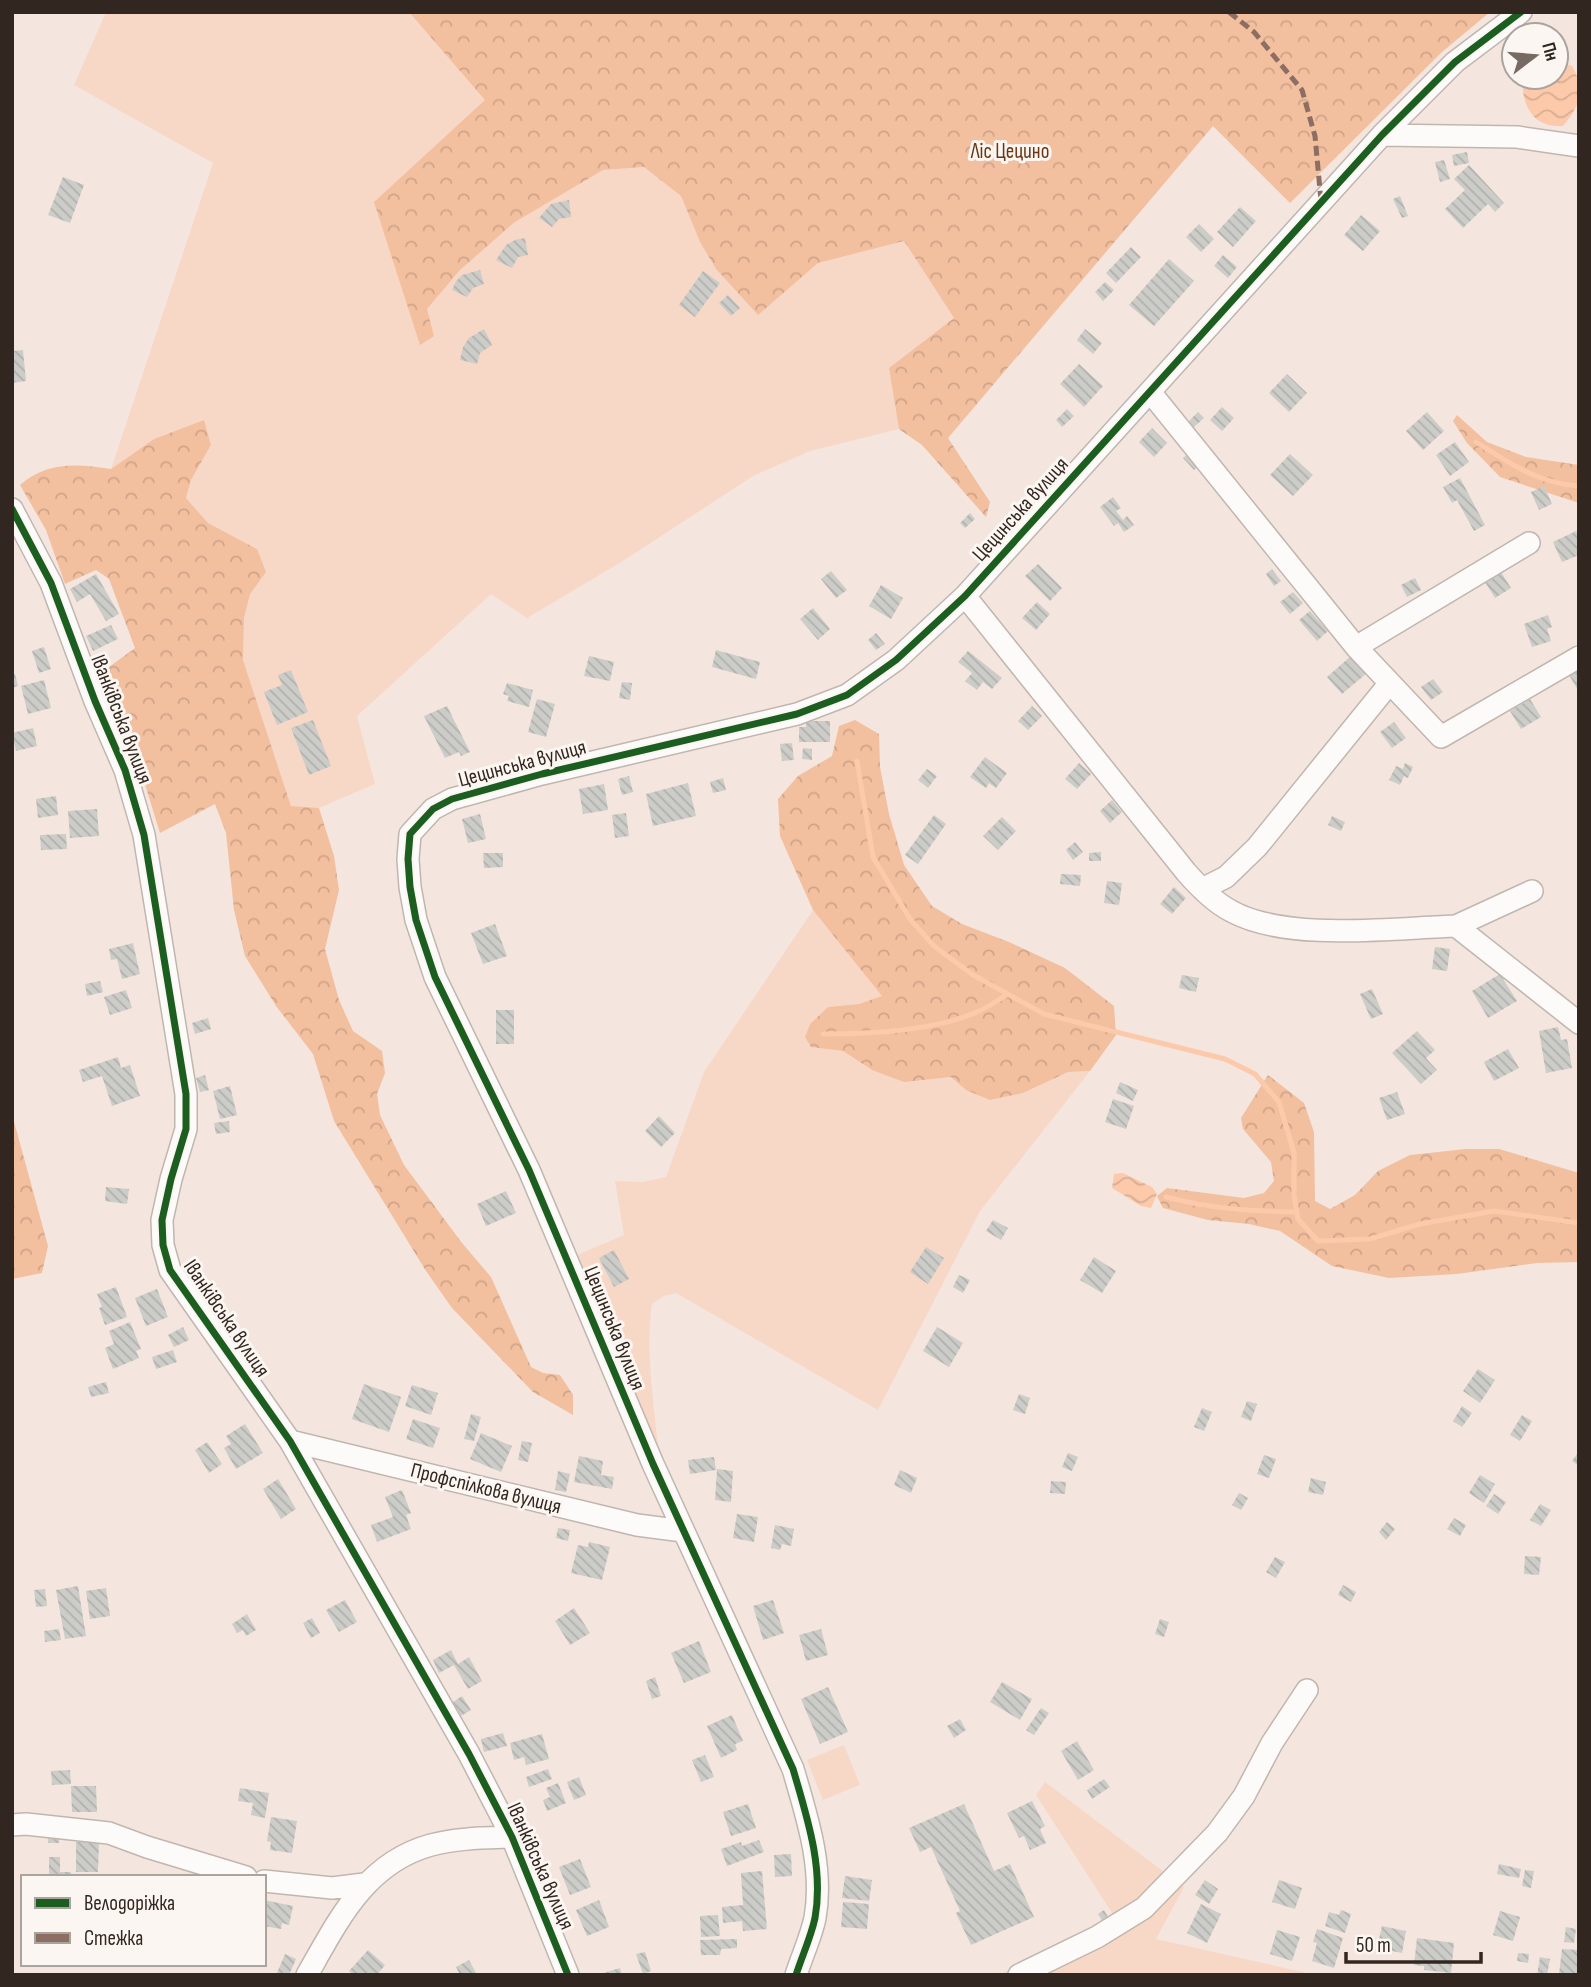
<svg xmlns="http://www.w3.org/2000/svg" width="1591" height="1987" font-family="'Sofia Sans Condensed',sans-serif">
  <style>
    .green { fill: #f7d8c6 }
    .forest { fill: url(#forest-crowns) }
    .water { fill: url(#water-waves) }
    .lines { fill: none; stroke-linecap: round; stroke-linejoin: round }
    .stream { stroke: #fcc9aa; stroke-width: 5 }
    .building { fill: url(#building-back-hatch) }
    .minor-casing { stroke: #c1b6af; stroke-width: 24 }
    .minor { stroke: #fdfbfa; stroke-width: 21 }
    .quiet { stroke: #8d6e63; stroke-width: 5; stroke-dasharray: 10 5; stroke-linecap: butt }
    .cycleway-casing { stroke: #fcf6f2; stroke-width: 11 }
    .cycleway { stroke: #1b5e20; stroke-width: 7 }
    .labels { text-anchor: middle; stroke-width: 6; stroke-linejoin: round; paint-order: stroke }
    .park-label { font-size: 21px; fill: #6a3611; stroke: #fcf6f2 }
    .street-label { font-size: 21px; fill: #322720; stroke: #fcf6f2 }
  </style>
  <defs>
    <pattern id="forest-crowns" width="20" height="18" patternUnits="userSpaceOnUse" patternTransform="scale(1.75)"><rect width="20" height="18" fill="#f2bf9f"/><path d="M2 6a3 3 0 1 1 6 0M12 15a3 3 0 1 1 6 0" fill="none" stroke="#d0a489"/></pattern>
    <pattern id="water-waves" width="16" height="10" patternUnits="userSpaceOnUse" patternTransform="scale(1.75)"><rect width="16" height="10" fill="#fcc9aa"/><path d="M0 5q4-4 8 0t8 0" fill="none" stroke="#d8ad92"/></pattern>
    <pattern id="building-back-hatch" width="6" height="6" patternUnits="userSpaceOnUse" patternTransform="scale(1.75)"><rect width="6" height="6" fill="#cccdc9"/><path d="M-1 5l2 2M0 0l6 6M5-1l2 2" fill="none" stroke="#b0b0ac"/></pattern>
  </defs>
  <rect width="100%" height="100%" fill="#f4e6de"/>
  <path class="green" d="M106,12h303l77,88 -112,102 53,107 33,-39 55,-48 88,-52 41,-3 37,29 19,46 16,27 41,45 61,-51 86,-22 50,77 -65,50 10,61 -89,22 -57,25 -130,85 -96,57 -36,-24 -134,122 18,68 -56,24 -28,-2 -48,-146 1,-42 13,-69 -49,-26 -22,-25 5,-18 20,-35 -7,-25 -50,19 -43,30 102,-306 -139,-78z
    M813,910l70,86 -24,8 -31,3 -18,17 -5,13 6,10 32,4 29,19 61,8 18,-1 15,13 57,3 45,-21 22,-1 -110,140 -102,199 -202,-117 -12,3 -12,8c-7,47 2,97 6,144l-21,8 -81,-192 68,-29 -9,-54 28,1 23,-5 38,-105z
    M844,1745l16,40 -37,15 -16,-40z
    M1045,1782l139,105 -28,52 160,36h-317l115,-59 -78,-121z"/>
  <path class="forest" d="M409,12h1081l-48,40 -152,151 -77,-77 -265,312 42,64 -4,15 -64,-72 -23,-16 -10,-61 65,-50 -50,-77 -86,22 -60,52 -42,-46 -16,-27 -19,-46 -37,-29 -41,3 -88,52 -55,48 -33,39 7,27 -14,9 -46,-143 111,-102z
    M1457,415l30,27 39,15 53,8v38l-79,-26 -33,-34 -14,-22z
    M204,420l7,25 -20,35 -5,18 22,25 49,26 9,23 -16,22 -6,24 -1,42 48,146 28,2 15,48 5,34 -14,59 14,51 14,31 29,20 3,22 -8,21 3,21 24,50 58,78 29,34 40,90 12,6 17,2 13,20v20l-40,-23 -81,-84 -26,-37 -92,-150 -21,-67 -37,-48 -31,-50 -11,-46 -8,-77 -11,-29 -55,29 -25,-81 -30,-82 30,-22 -26,-69 -13,-9 -31,14 -19,-54 -26,-45c28,-24 57,-21 91,-16l43,-30z
    M855,720l24,14 1,33 9,47 15,51 28,41 30,18 47,18 56,26 49,38 2,29 -26,36 -22,1 -45,21 -33,7 -24,-10 -15,-13 -47,5 -32,-12 -29,-19 -32,-4 -6,-10 5,-13 18,-17 31,-3 23,-8 -69,-86 -33,-74 -2,-37 20,-23 34,-20 7,-30z
    M1268,1075l36,28 10,29 1,69 15,8 25,-14 23,-24 32,-16 56,-6h33l80,24v89l-42,1 -80,11 -68,4 -57,-12 -52,-35 -31,-7 -41,-4 -45,-12 -6,-12 10,-8 77,10 20,-5 10,-12 -3,-19 -28,-33 -2,-11z
    M12,1114l36,132 -6,27 -30,6z"/>
  <path class="water" d="M1556,61l16,5c14,24 8,40 -9,60 -5,0 -13,0 -17,-2 -19,-6 -26,-30 -22,-47h32z
    M1123,1173l29,14 5,7 -6,14 -10,-2 -29,-18 2,-14z"/>
  <g class="lines">
    <path class="stream" d="M1476,442c33,21 63,42 103,44
      M857,761l16,96 37,62 24,27 39,29 71,39 181,45 30,15 24,28 15,51v42l4,24 20,22 52,-2 50,-15 74,-13 85,12
      M823,1034c47,0 113,-3 156,-23 10,-4 19,-11 29,-17
      M1166,1197c47,12 82,14 131,15"/>
  </g>
  <path class="building" d="M1467,152l2,11 -15,3 -2,-11z
    M1444,160l6,19 -10,3 -5,-20z
    M1469,165l35,38 -9,9 -7,-8 -25,24 -18,-19 20,-19 -11,-11z
    M63,177l21,8 -14,38 -22,-8z
    M1400,196l8,20 -6,2 -9,-19z
    M569,200l2,17 -12,2 -7,8 -13,-9 12,-14z
    M1240,207l16,14 -23,26 -16,-15z
    M1361,215l19,16 -17,20 -19,-16z
    M1199,224l15,15 -13,13 -15,-15z
    M525,238l3,17 -10,2 -6,11 -16,-8 10,-15 9,-5z
    M1131,247l10,10 -25,26 -10,-10z
    M1223,255l14,12 -9,11 -14,-12z
    M1169,259l25,22 -40,45 -25,-21z
    M480,270l4,14 -11,4 -6,9 -15,-7 4,-9 6,-6z
    M703,271l17,12 -25,34 -16,-12z
    M1105,282l9,8 -11,11 -8,-9z
    M728,295l12,13 -9,8 -12,-13z
    M484,329l8,16 -12,8 -3,11 -17,-4 3,-13 6,-9z
    M1085,329l17,14 -9,11 -16,-14z
    M23,350l3,31 -14,2v-32z
    M1079,364l24,22 -19,21 -24,-23z
    M1287,374l20,19 -18,19 -20,-19z
    M1222,407l12,11 -12,13 -12,-11z
    M1067,409l7,7 -12,11 -6,-7z
    M1198,412l6,6 -10,9 -5,-6z
    M1427,412l17,19 -21,19 -17,-19z
    M1152,428l15,15 -13,14 -15,-15z
    M1455,442l14,20 -19,14 -14,-21z
    M1190,452l10,13 -6,5 -11,-12z
    M1290,454l23,21 -20,21 -23,-21z
    M1460,478l25,47 -11,6 -17,-31 -5,3 -9,-16z
    M1544,486l8,18 -13,6 -8,-18z
    M1113,497l8,11 -5,3 7,9 4,-4 7,9 -10,7 -6,-9 -4,3 -14,-19z
    M970,513l5,6 -10,9 -5,-5z
    M1576,531l3,5v19l-17,7 -9,-20z
    M1038,564l24,24 -12,13 -25,-25z
    M1272,569l9,12 -7,5 -8,-12z
    M1499,569l12,19 -16,10 -12,-19z
    M831,571l16,19 -11,8 -15,-19z
    M96,574l23,40 -13,7 -16,-27 -13,8 -7,-13z
    M1415,578l6,12 -14,7 -6,-12z
    M881,585l22,13 -12,21 -22,-13z
    M1293,592l10,11 -13,11 -10,-12z
    M1037,602l13,12 -14,16 -14,-12z
    M813,608l17,21 -12,11 -18,-21z
    M1310,611l18,20 -11,10 -18,-21z
    M1548,615l4,12 -5,2 4,12 -19,6 -8,-23z
    M111,625l7,14 -25,12 -7,-15z
    M876,633l9,11 -9,6 -8,-10z
    M44,647l7,22 -12,4 -7,-22z
    M716,650l44,12 -4,17 -44,-12z
    M968,651l34,27 -10,11 -9,-7 -6,8 -12,-9 7,-8 -14,-11z
    M1352,655l15,18 -25,21 -15,-17z
    M589,656l25,6 -4,19 -26,-5z
    M1579,669v23l-10,-17z
    M291,670l17,42 -31,13 -13,-33 18,-7 -4,-10z
    M15,674l3,12 -6,2v-13z
    M1433,679l10,13 -12,8 -10,-13z
    M44,680l7,28 -23,6 -7,-28z
    M622,682l10,1 -2,17 -11,-2z
    M507,683l26,7 -4,17 -22,-6 2,-5 -6,-2z
    M537,699l18,5 -9,33 -18,-5z
    M1530,699l11,18 -20,12 -11,-18z
    M447,706l23,46 -9,4 -2,-4 -14,6 -21,-42z
    M1032,706l10,10 -14,14 -10,-9z
    M313,720l18,46 -22,9 -18,-47z
    M806,721h24v21h-31v-15h7z
    M1394,722l12,16 -14,10 -12,-16z
    M33,728l4,18 -21,5 -4,-18z
    M792,743l2,17 -12,1 -2,-17z
    M803,748l9,1v11l-10,-1z
    M985,757l22,16 -11,15 -7,-5 -3,5 -16,-11z
    M1079,763l12,11 -14,15 -12,-10z
    M1405,763l8,4 -5,11 -4,-2 -4,9 -11,-5 7,-14 7,3z
    M927,769l10,7 -9,12 -10,-8z
    M629,776l4,16 -11,3 -4,-16z
    M723,778l3,12 -13,3 -3,-11z
    M688,783l8,33 -43,10 -7,-32z
    M604,784l4,26 -25,4 -4,-25z
    M56,796l2,19 -20,3 -2,-19z
    M1112,800l10,12 -12,11 -10,-12z
    M97,809l2,27 -29,2 -2,-27z
    M626,813l3,23 -14,2 -3,-23z
    M480,814l6,25 -18,4 -6,-24z
    M934,815l12,9 -28,40 -13,-9z
    M1332,816l13,6 -4,9 -13,-6z
    M1002,817l14,14 -18,19 -15,-14z
    M66,834l1,15 -26,1 -1,-15z
    M1075,842l8,10 -10,8 -7,-10z
    M1101,852v9h-12v-8z
    M483,853h20v14l-19,1z
    M1061,874l20,1 -1,11 -20,-2z
    M1107,881l15,2 -3,22 -15,-2z
    M1174,887l12,11 -14,16 -12,-10z
    M495,924l12,32 -24,8 -12,-31z
    M133,943l7,31 -18,5 -5,-20 -6,1 -2,-11z
    M1435,947l15,2 -3,22 -15,-2z
    M1500,974l17,27 -29,17 -16,-27z
    M1182,975l17,3 -3,14 -17,-4z
    M100,981l3,11 -16,4 -2,-12z
    M1372,989l11,25 -12,5 -11,-25z
    M126,990l6,18 -22,7 -6,-18z
    M496,1010h18v34h-18z
    M208,1018l3,11 -16,5 -3,-11z
    M1558,1027l3,13 6,-1 5,29 -26,5 -7,-42z
    M1417,1031l18,19 -9,8 11,12 -16,14 -29,-31z
    M1508,1049l11,19 -25,13 -10,-19z
    M118,1057l3,11 9,-3 10,31 -28,10 -10,-30 -19,6 -4,-12z
    M205,1075l4,15 -9,2 -4,-14z
    M1120,1082l18,8 -5,11 -17,-8z
    M230,1086l7,29 -17,4 -7,-28z
    M1397,1092l8,22 -18,6 -8,-22z
    M1113,1099l21,7 -8,23 -21,-7z
    M659,1116l16,17 -14,14 -16,-16z
    M229,1121l1,11 -14,2 -2,-11z
    M106,1187l23,2 -2,15 -22,-3z
    M506,1191l10,22 -30,13 -9,-22z
    M993,1220l15,8 -7,12 -15,-9z
    M926,1247l18,11 -16,26 -18,-12z
    M614,1250l15,29 -15,8 -15,-29z
    M1094,1257l22,14 -14,22 -22,-13z
    M959,1275l11,5 -7,13 -10,-6z
    M116,1287l11,30 -22,8 -6,-17 3,-1 -5,-13z
    M157,1289l11,28 -22,9 -11,-28z
    M130,1322l11,27 -5,2 3,7 -26,11 -8,-21 9,-4 -5,-13z
    M183,1327l6,13 -15,7 -6,-12z
    M937,1327l26,16 -14,24 -26,-16z
    M173,1350l4,12 -21,7 -4,-12z
    M1478,1369l17,11 -15,23 -17,-12z
    M106,1382l3,11 -18,4 -3,-10z
    M364,1384l37,13 -12,35 -37,-13z
    M412,1385l26,8 -7,22 -26,-9z
    M1019,1394l11,4 -5,16 -12,-4z
    M1247,1401l10,3 -6,17 -10,-4z
    M1462,1406l10,7 -10,14 -9,-6z
    M1202,1408l10,4 -8,19 -10,-4z
    M471,1414l10,3 -7,24 -10,-2z
    M1522,1415l10,6 -12,20 -10,-6z
    M413,1419l27,9 -7,20 -27,-9z
    M245,1424l18,29 -27,16 -12,-21 7,-4 -5,-8z
    M481,1433l31,13 -11,26 -31,-13z
    M522,1441l10,2 -4,19 -10,-2z
    M207,1442l15,22 -13,9 -14,-23z
    M1579,1451v15l-7,-5z
    M1068,1453l10,4 -6,14 -10,-4z
    M1264,1455l12,4 -7,19 -12,-4z
    M579,1456l24,5 -2,14 13,2 -2,12 -38,-7z
    M714,1457l2,13 -26,4 -2,-14z
    M717,1469l16,2 -2,31 -16,-2z
    M900,1470l17,8 -6,15 -17,-8z
    M558,1471l12,3 -4,18 -11,-2z
    M1480,1475l15,9 -11,19 -15,-10z
    M1311,1478l15,4 -3,13 -15,-3z
    M278,1479l18,30 -15,10 -18,-30z
    M1051,1481l15,1 -1,12 -15,-1z
    M402,1490l9,23 -5,2 5,14 -34,13 -6,-17 22,-8 -8,-20z
    M1239,1493l9,5 -7,12 -9,-5z
    M1494,1494l12,8 -8,12 -12,-8z
    M1540,1504l11,6 -10,16 -11,-6z
    M737,1514l21,3 -4,25 -21,-4z
    M1454,1518l12,7 -6,11 -13,-7z
    M1387,1522l8,7 -9,11 -7,-8z
    M775,1525l19,4 -3,17 -9,-2 -2,6 -9,-2z
    M558,1528l12,2 -2,11 -12,-3z
    M589,1542l21,5 -8,33 -31,-7 7,-28 10,2z
    M1525,1556l16,1 -2,18 -15,-1z
    M1275,1557l10,5 -9,16 -10,-6z
    M1343,1585l13,7 -5,10 -13,-7z
    M78,1586l8,50 -21,3 -9,-49z
    M106,1588l4,28 -20,3 -4,-28z
    M45,1589l2,17 -11,1 -2,-17z
    M345,1600l12,22 -18,10 -13,-22z
    M773,1600l11,33 -21,7 -10,-34z
    M574,1608l16,25 -20,12 -15,-24z
    M247,1614l9,16 -10,6 -3,-6 -6,3 -5,-9z
    M312,1618l8,15 -9,5 -8,-15z
    M1160,1619l9,3 -5,15 -9,-3z
    M59,1629l2,11 -16,2 -1,-11z
    M821,1629l7,26 -22,6 -7,-26z
    M699,1641l12,31 -27,11 -13,-30z
    M451,1650l7,14 11,-7 13,24 -14,8 -14,-24 -15,8 -6,-13z
    M655,1677l6,19 -9,3 -6,-18z
    M1002,1682l30,17 -12,21 -30,-18z
    M828,1687l20,45 -28,12 -19,-45z
    M462,1696l9,14 -10,6 -8,-14z
    M1041,1708l8,5 -15,22 -8,-5z
    M732,1715l11,26 -8,3 2,6 -16,8 -14,-32z
    M960,1719l6,11 -12,8 -7,-12z
    M503,1733l4,13 -23,6 -3,-13z
    M542,1734l7,25 -23,6 -2,-8 -10,3 -4,-17z
    M1077,1741l17,29 -16,10 -17,-29z
    M705,1755l9,22 -13,5 -9,-22z
    M548,1769l4,10 -23,8 -3,-10z
    M70,1770l1,14 -19,1 -1,-14z
    M579,1777l7,18 -12,5 -7,-18z
    M1104,1779l6,8 -18,12 -5,-9z
    M558,1783l8,20 -19,8 -4,-11 7,-3 -4,-9z
    M71,1786h25l1,26h-25z
    M240,1788l29,5 -4,25 -14,-3 2,-12 -15,-2z
    M1032,1801l13,25 -5,3 6,14 -16,7 -6,-14 -5,2 -12,-25z
    M748,1804l8,24 -25,8 -8,-24z
    M964,1804l30,67 16,-7 24,53 -63,28 -15,-32 4,-2 -29,-64 -11,5 -11,-24z
    M271,1817l26,4 -5,32 -22,-3 1,-8 -4,-1z
    M48,1836h11v7h-11z
    M759,1840l5,12 -37,14 -6,-17 20,-7 1,4z
    M76,1842h23l-1,30h-22z
    M791,1854l1,22 -17,1 -1,-22z
    M49,1857h11v15h11v5h-22z
    M580,1859l11,28 -21,8 -11,-28z
    M1499,1864l22,5 -2,9 -22,-4z
    M1525,1870l9,1 -3,17 -9,-2z
    M762,1871l5,58 -24,2 -1,-10 -19,2 -1,-16 21,-2 -2,-32z
    M845,1876l27,4 -3,21 -27,-3z
    M1205,1880l13,9 -9,15 -14,-9z
    M1279,1880l23,8 -7,21 -23,-7z
    M264,1900l29,6 -4,19 -7,-2 -1,6 -17,-3z
    M599,1900l10,27 -22,9 -11,-26z
    M843,1902l26,2 -2,25 -26,-2z
    M1201,1904l20,10 -14,29 -20,-10z
    M1104,1910l4,7 -6,3 -4,-6z
    M1341,1910l10,4 -6,19 -20,-7 4,-14 10,3z
    M1500,1911l20,6 -7,24 -20,-6z
    M718,1915l2,21 -19,1 -1,-21z
    M1382,1926l24,5 -4,22 -25,-5z
    M1566,1927l10,2 -2,14 -10,-1z
    M1317,1929l26,9 -9,30 -22,-7 5,-18 -4,-1z
    M1277,1930l23,7 -8,24 -22,-7z
    M1417,1938l37,5 -3,30 -27,-3v-4l-10,-1z
    M737,1939v9l-16,1 -1,6h-19l-1,-15z
    M1562,1949l17,1v25l-20,-1z
    M368,1950l17,15 -8,10h-24l-4,-4z
    M645,1952l6,19 -8,3 -7,-20z
    M1518,1953l11,1 -1,9 -11,-2z
    M285,1954l11,5 -7,16h-9l-3,-2z
    M1540,1957l10,2 -3,16h-10z
    M469,1960l8,15h-17l-4,-8z
    M620,1968l2,7h-21l-1,-1z"/>
  <g class="lines">
    <defs>
      <path id="minor" d="M1382,135l135,2 62,9
        M1151,393l205,254 85,90 138,-80
        M12,509l39,74 44,118 30,69 19,65 42,259v35l-15,50 -9,41 1,25 7,25 120,171 179,313 43,83 56,138
        M965,596l221,276c13,15 28,30 45,39 56,31 162,17 225,15l123,97
        M1356,647l173,-104
        M1202,889l24,-12 31,-30 132,-163
        M1456,926l76,-35
        M290,1441l347,84 46,6
        M12,1825l14,-1 83,9 38,14 99,30
        M264,1881l68,7 32,-4
        M307,1975c31,-54 58,-112 124,-130 26,-7 54,-7 81,-8
        M796,1975c6,-19 15,-38 19,-57 9,-50 -8,-101 -22,-149l-140,-305 -124,-294 -94,-193 -19,-57 -6,-33 -2,-28 2,-25 23,-25 19,-10 90,-25 255,-60 50,-19 49,-35 69,-64 417,-461 73,-73 66,-50
        M1019,1975l78,-38 47,-29 73,-75 27,-37 28,-53 35,-53"/>
    </defs>
    <use href="#minor" class="minor-casing"/>
    <use href="#minor" class="minor"/>
    <path class="quiet" d="M1229,12l25,20 48,58 13,46 6,65"/>
    <defs>
      <path id="cycleway" d="M12,509l39,74 44,118 30,69 19,65 42,259v35l-15,50 -9,41 1,25 7,25 120,171 179,313 43,83 56,138
        M796,1975c6,-19 15,-38 19,-57 9,-50 -8,-101 -22,-149l-140,-305 -124,-294 -94,-193 -19,-57 -6,-33 -2,-28 2,-25 23,-25 19,-10 90,-25 255,-60 50,-19 49,-35 69,-64 417,-461 73,-73 66,-50"/>
    </defs>
    <use href="#cycleway" class="cycleway-casing"/>
    <use href="#cycleway" class="cycleway"/>
  </g>
  <g class="labels">
    <g class="park-label">
      <text x="1010" y="158">Ліс Цецино</text>
    </g>
    <g class="street-label">
      <text transform="translate(1020 509) rotate(-48)" y="7">Цецинська вулиця</text>
      <text transform="translate(122 719) rotate(69)" y="7">Іванківська вулиця</text>
      <text transform="translate(522 763) rotate(-15)" y="7">Цецинська вулиця</text>
      <text transform="translate(227 1318) rotate(56)" y="7">Іванківська вулиця</text>
      <text transform="translate(615 1328) rotate(68)" y="7">Цецинська вулиця</text>
      <text transform="translate(486 1488) rotate(14)" y="7">Профспілкова вулиця</text>
      <text transform="translate(541 1866) rotate(66)" y="7">Іванківська вулиця</text>
    </g>
  </g>
  <rect width="1591" height="1987" fill="none" stroke="#322720" stroke-width="28"/>
  <rect x="21" y="1875" width="245" height="91" fill="#fcf6f2" stroke="#aba39e" stroke-width="2"/>
  <rect x="35" y="1898" width="35" height="10" fill="#1b5e20" stroke="#aba39e" stroke-width="2"/>
  <text x="84" y="1910" font-size="21" fill="#322720">Велодоріжка</text>
  <rect x="35" y="1933" width="35" height="10" fill="#8d6e63" stroke="#aba39e" stroke-width="2"/>
  <text x="84" y="1945" font-size="21" fill="#322720">Стежка</text>
  <g transform="translate(1535 56) rotate(74)"><circle r="33" fill="#fcf6f2" stroke="#aba39e" stroke-width="2"/>
  <path d="M0-5L12 26L0 18L-12 26Z" fill="#766a62"/>
  <text y="-10" font-size="19" font-weight="bold" text-anchor="middle" fill="#322720">Пн</text>
  </g>
  <path d="M1346 1952v10h135v-10" fill="none" stroke="#322720" stroke-width="3.5"/>
  <text x="1356" y="1952" font-size="21" fill="#322720" stroke="#fcf6f2" stroke-width="5" paint-order="stroke">50 m</text>
</svg>
